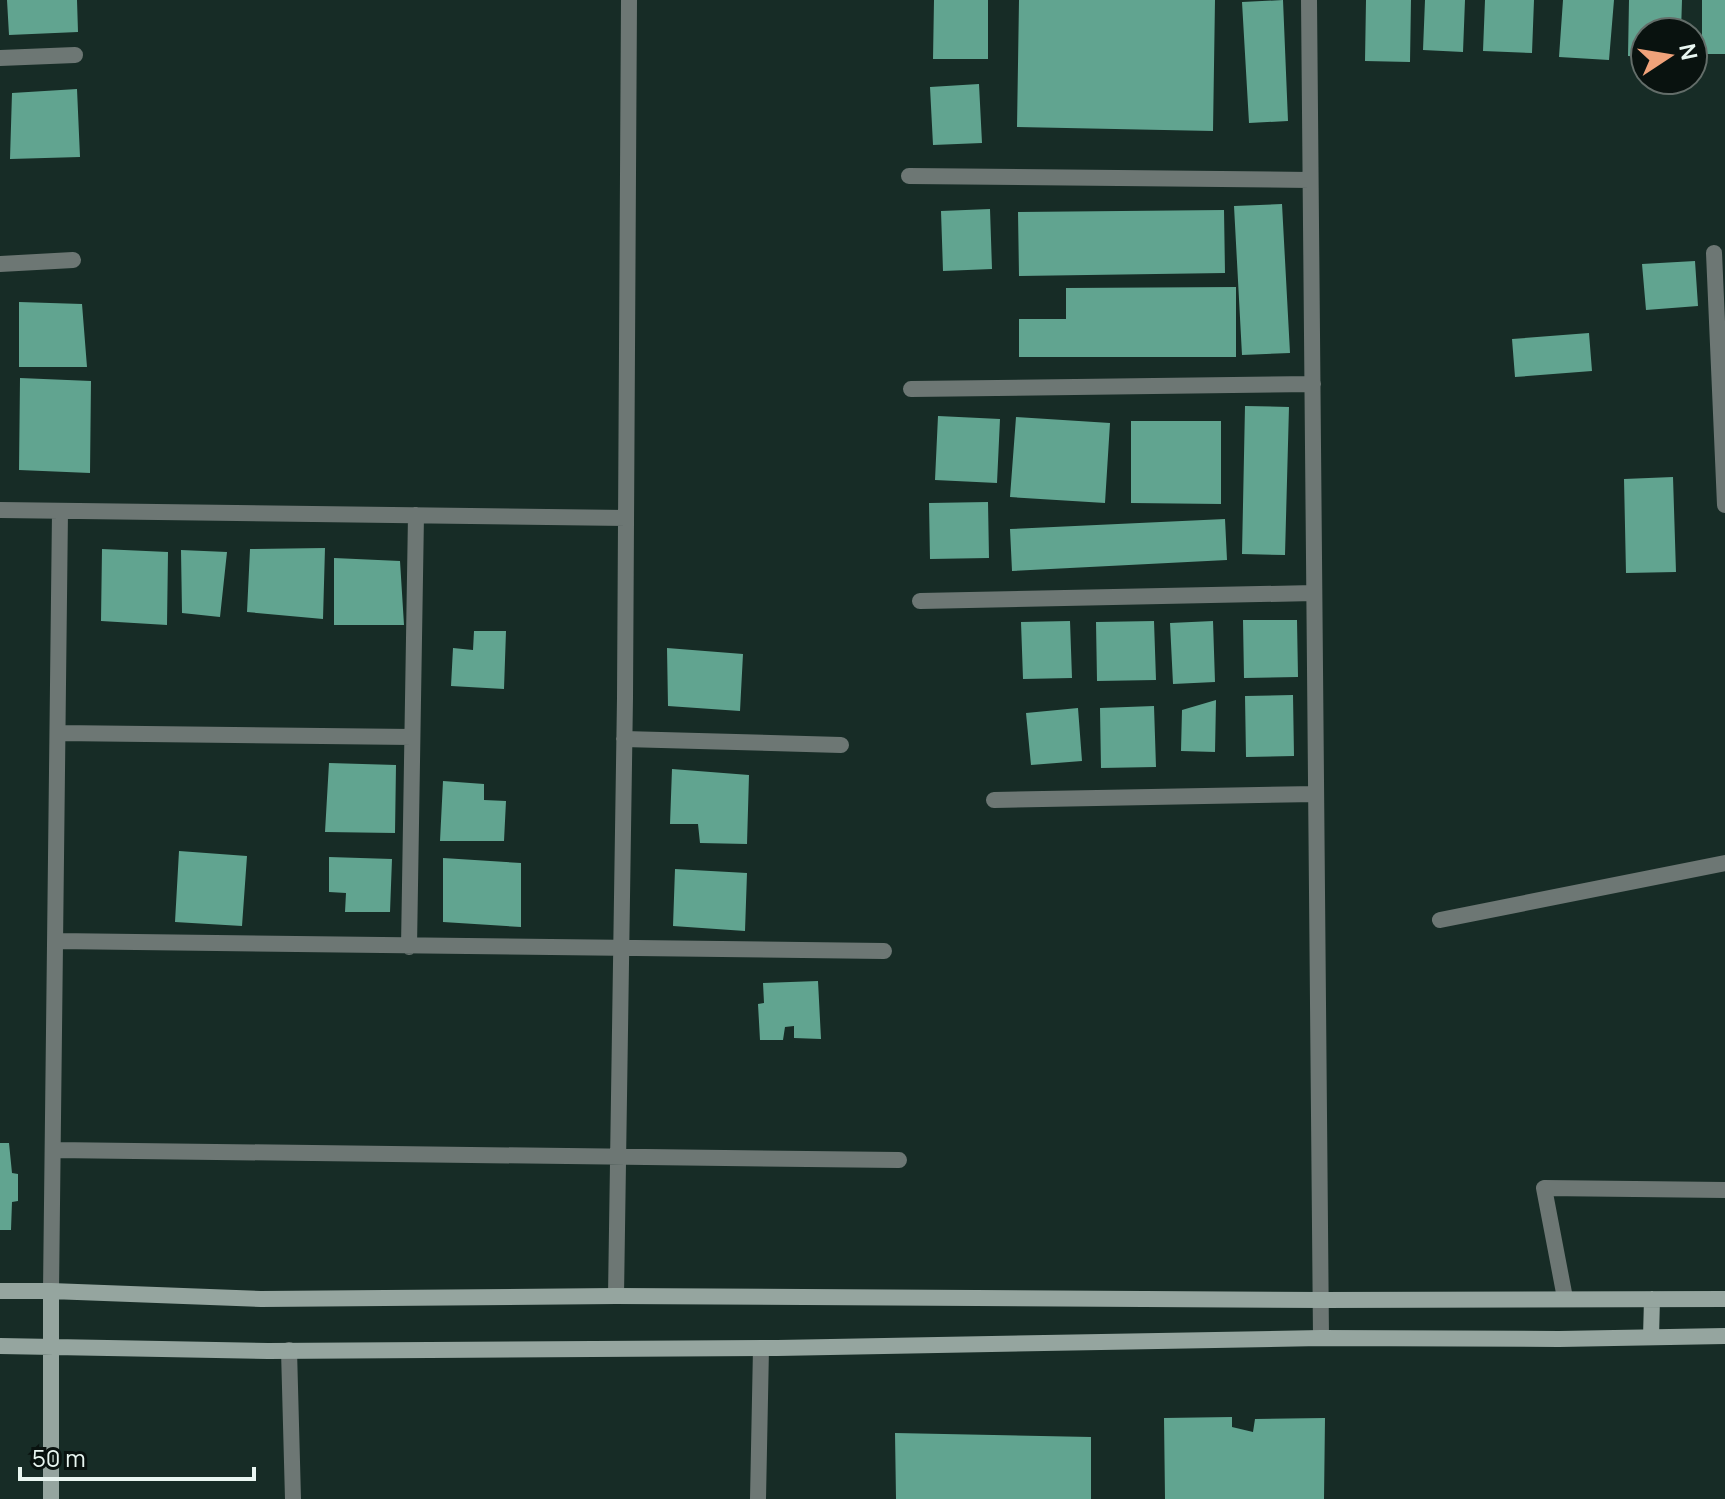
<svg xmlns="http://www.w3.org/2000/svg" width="1725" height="1499" font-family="Manrope,sans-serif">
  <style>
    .building { fill: #61a490 }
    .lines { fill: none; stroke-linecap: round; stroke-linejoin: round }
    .lane { stroke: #6d7774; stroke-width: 16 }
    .street { stroke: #6d7774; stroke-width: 16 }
    .secondary { stroke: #95a59f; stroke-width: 16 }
  </style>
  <rect width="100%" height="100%" fill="#172c26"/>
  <path class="building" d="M7,0h70l1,32 -69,3z
    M934,0h54v59h-55z
    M1019,0h196l-2,131 -196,-4z
    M1283,0l5,121 -39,2 -7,-121z
    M1366,0h45l-1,62 -45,-1z
    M1425,0h40l-2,52 -40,-2z
    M1485,0h49l-2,53 -49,-2z
    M1563,0h51l-5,60 -50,-3z
    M1629,0h53l-1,32h-36v25l-17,-1z
    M1702,0h23v54h-23z
    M979,84l3,59 -49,2 -3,-58z
    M77,89l3,68 -70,2 2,-66z
    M1282,204l8,149 -48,2 -8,-149z
    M990,209l2,60 -49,2 -2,-60z
    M1224,210l1,63 -206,3 -1,-64z
    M1695,261l3,45 -52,4 -4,-46z
    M1236,287v70h-217v-38h47v-31z
    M19,302l63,2 5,63h-68z
    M1589,333l3,38 -77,6 -3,-38z
    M20,378l71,3 -1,92 -71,-3z
    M1245,406l44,1 -4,148 -43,-1z
    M938,416l62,3 -3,64 -62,-3z
    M1016,417l94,6 -5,80 -95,-6z
    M1131,421h90v83l-90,-1z
    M1673,477l3,95 -50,1 -2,-94z
    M988,502l1,56 -59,1 -1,-56z
    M1225,519l2,41 -215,11 -2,-42z
    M325,548l-2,71 -76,-7 3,-63z
    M102,549l66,3 -1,73 -66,-4z
    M181,550l46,2 -7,65 -38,-4z
    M334,558l66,3 4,64h-70z
    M1243,620h54l1,57 -54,1z
    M1070,621l2,57 -49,1 -2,-57z
    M1154,621l2,59 -59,1 -1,-59z
    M1213,621l2,61 -42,2 -3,-61z
    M474,631h32l-2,58 -53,-3 2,-38 20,2z
    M667,648l76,6 -3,57 -72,-5z
    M1293,695l1,61 -48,1 -1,-61z
    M1216,700l-1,52 -34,-1 1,-41z
    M1154,706l2,61 -55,1 -1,-60z
    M1078,708l4,53 -51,4 -5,-52z
    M329,763l67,2 -1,68 -70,-1z
    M672,769l77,6 -2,69 -47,-1 -2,-19h-28z
    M443,781l41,3v16l22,1 -2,40h-64z
    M179,851l68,5 -5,70 -67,-4z
    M329,857l63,2 -2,53h-45l1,-19 -17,-1z
    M443,858l78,5v64l-78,-5z
    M675,869l72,4 -2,58 -72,-5z
    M818,981l3,58 -27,-1v-12l-9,1 -2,13h-23l-2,-36 6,-1 -1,-20z
    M0,1143h9l3,30 6,1v27l-6,1 -1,28h-11z
    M1232,1417v10l21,5 2,-13 70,-1 -1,81h-159l-1,-81z
    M895,1433l196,4v62h-195z"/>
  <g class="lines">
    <path class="lane" d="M1714,253l11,252
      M1440,920l285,-57
      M1565,1298l-21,-110 181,2
      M289,1350l4,149
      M758,1499l3,-151"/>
    <path class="street" d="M1309,0l12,1338
      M0,58l75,-3
      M909,176l401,4
      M0,264l73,-4
      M911,389l402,-5
      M0,510l626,8
      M920,601l394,-8
      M58,733l354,4
      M624,739l217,6
      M994,800l322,-6
      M56,941l828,10
      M409,947l7,-432
      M54,1150l845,10
      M51,1291l9,-780
      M616,1296l9,-598 4,-698"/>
    <path class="secondary" d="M0,1291h51l210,8 355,-3 706,4 403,-1
      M51,1291v208
      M1651,1337l1,-38
      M0,1346l268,5 509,-3 544,-10 238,1 166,-3"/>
  </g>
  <g transform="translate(1669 56) rotate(78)"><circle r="38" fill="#09120f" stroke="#636d69" stroke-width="2"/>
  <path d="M0-6L14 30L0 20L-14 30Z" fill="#f0a27a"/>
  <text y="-12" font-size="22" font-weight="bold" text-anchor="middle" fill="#e9f6f1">N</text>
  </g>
  <path d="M20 1467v12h234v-12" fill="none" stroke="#e9f6f1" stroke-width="4"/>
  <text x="32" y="1467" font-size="24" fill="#e9f6f1" stroke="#09120f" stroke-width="6" paint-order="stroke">50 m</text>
</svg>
